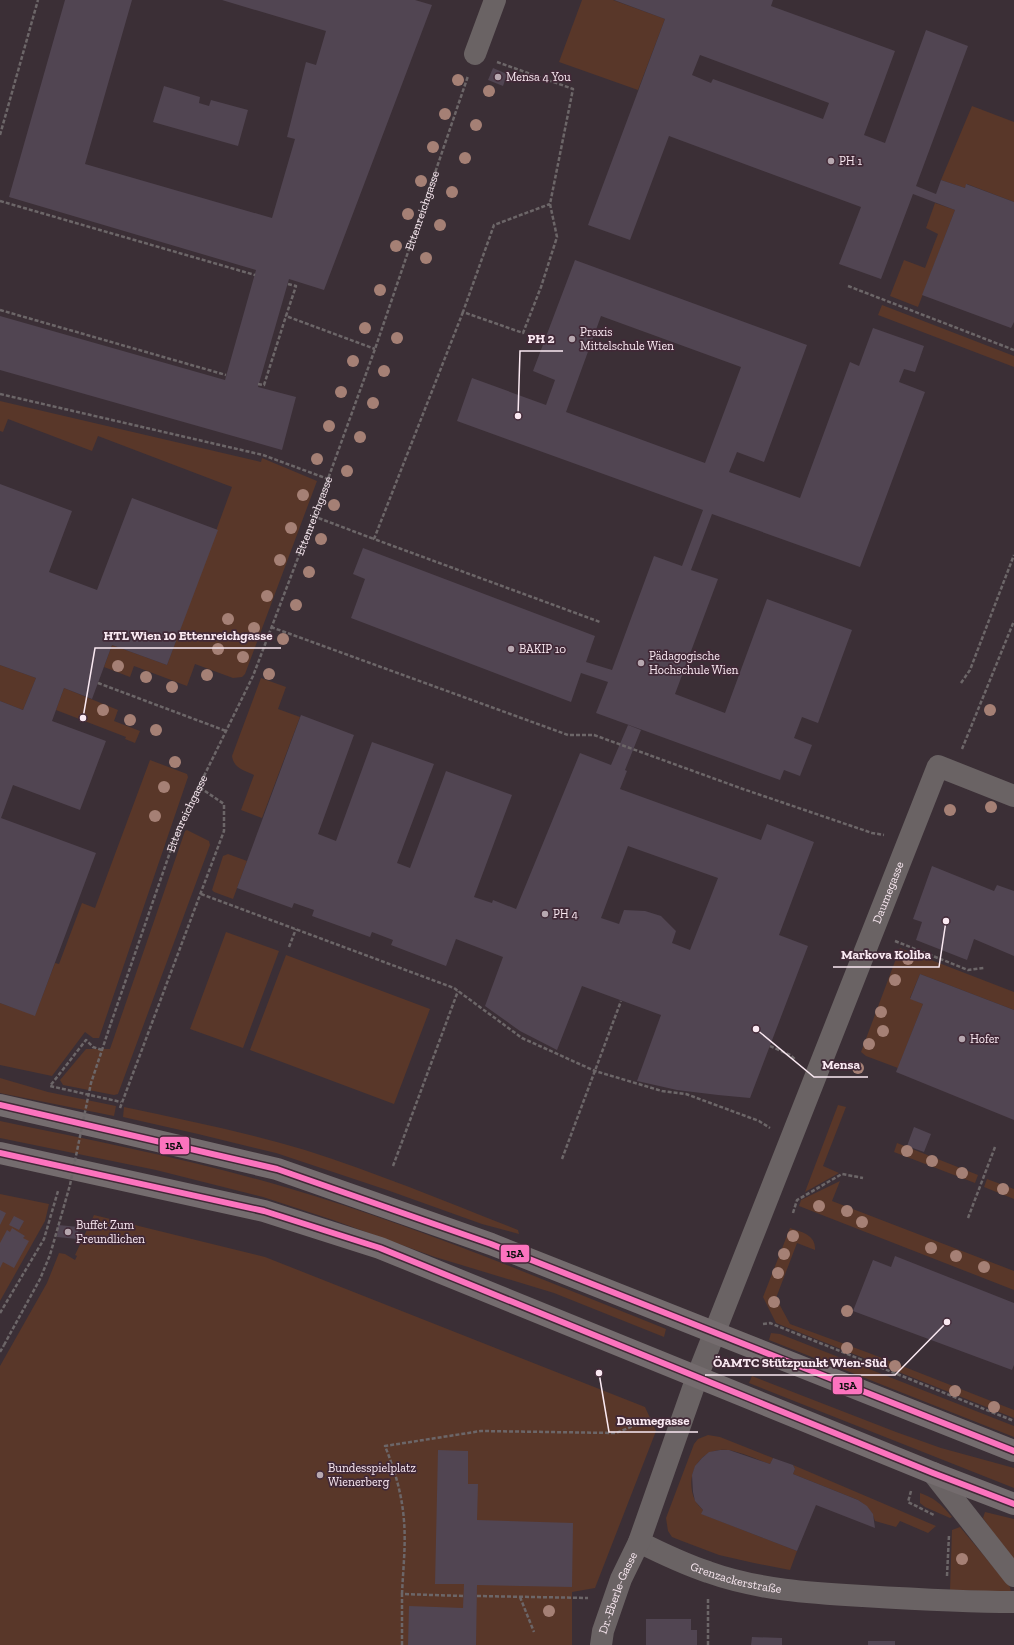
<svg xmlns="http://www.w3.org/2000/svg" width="1014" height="1645" font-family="'Zilla Slab',serif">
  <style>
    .green { fill: #593729 }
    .building { fill: #514552; fill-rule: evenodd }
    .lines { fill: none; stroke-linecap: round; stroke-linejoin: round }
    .path { stroke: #6c6668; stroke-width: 2.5; stroke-dasharray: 4 2; stroke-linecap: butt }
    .minor { stroke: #6a6364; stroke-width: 22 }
    .primary { stroke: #746c6e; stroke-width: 22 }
    .path-bridge { stroke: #6c6668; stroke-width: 2.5; stroke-dasharray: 4 2; stroke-linecap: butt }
    .bus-1-casing { stroke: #412937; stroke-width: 9 }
    .bus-1 { stroke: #fc73be; stroke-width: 6 }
    .tree { fill: #a58075 }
    .poi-dot { fill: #b7a8b0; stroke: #412937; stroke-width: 1.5 }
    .labels { text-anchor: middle; stroke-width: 3.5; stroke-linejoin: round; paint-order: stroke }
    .poi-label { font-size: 12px; fill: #fae9f2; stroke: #412937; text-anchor: start }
    .street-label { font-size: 12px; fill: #fae9f2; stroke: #412937 }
    .leader { fill: none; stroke: #fae9f2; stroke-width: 1.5 }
    .callout-dot { fill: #fae9f2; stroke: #412937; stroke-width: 1.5 }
    .callout-label { font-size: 13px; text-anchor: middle; font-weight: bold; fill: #fae9f2; stroke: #412937; stroke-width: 3.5; stroke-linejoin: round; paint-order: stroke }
    .line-badge { stroke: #412937; stroke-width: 1.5 }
    .pale-badge-label { font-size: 11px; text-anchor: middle; font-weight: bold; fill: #111 }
  </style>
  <rect width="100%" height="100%" fill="#3b2f36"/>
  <path class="green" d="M582,0h31l52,19 -27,71 -79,-28z
    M972,106l42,16v80l-47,-18 -2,4 -24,-8z
    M935,203l20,7 -37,97 -28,-11 14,-36 21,8 13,-34 -12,-6z
    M882,305l132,51v11l-136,-52z
    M0,401l261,61 1,-4 55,23 -72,193 -3,3 -9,1 -38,-14 -8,22 -53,-20 -4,11 -26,-10 8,-22 55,20 65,-178 -134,-51 -6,15 -84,-32 -5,13 -3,-1z
    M0,665l36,13 -13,32 -23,-9z
    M261,678l25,9 -8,22 22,8 -38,101 -21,-8 13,-35c-10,-5 -20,-6 -22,-19z
    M64,688l54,22 -4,11 26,10 -5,12 -10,-4 1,-2 -70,-27z
    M150,760l37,14 1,3 -89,261h-6l-8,-6 -33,44 -52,-11v-62l35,12 20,-52 4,1 23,-61 13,5z
    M187,830l22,11 1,4 -92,249 -4,1 -51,-10 -3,-5 26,-31h24l75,-218z
    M228,854l19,7 -14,38 -19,-7 -2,-2 11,-34z
    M226,932l53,19 -36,97 -53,-19z
    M900,948l114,44v18l-94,-36 -10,24 13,6 -25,64 -32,-12 -5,-4z
    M286,955l144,54 -36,95 -144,-54z
    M0,1078l48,14 68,14 -2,10 -114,-23z
    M838,1105l8,2 -23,59 16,7 -34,19z
    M124,1107c61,13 121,25 181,43 72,23 142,52 213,80l1,4 -37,-10 -95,-34 -111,-37 -78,-19 -75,-17z
    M0,1121c96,20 193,39 288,67 129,38 253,91 378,141l-2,8 -110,-44 -119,-36 -102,-37 -70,-23 -107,-27 -156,-32z
    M897,1143l81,32 -3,8 -81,-31z
    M987,1179l27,10v10l-30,-12z
    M840,1181l-8,20 182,70v19l-215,-84 2,-6z
    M0,1194l49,10 -4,17 -45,80z
    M94,1215l171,42 380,150 11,24 -61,157 -23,4v53h-572v-279l47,-83 12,-30 6,1 10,6 2,-4 -2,-1z
    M790,1228c12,4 26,7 25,22l-18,-7 -21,55 14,26 79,29 145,57v8l-238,-95 -13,-26z
    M771,1333l9,1 234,92v11l-245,-97z
    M752,1376l144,56 45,16 73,20v20l-265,-105z
    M708,1435l12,2 53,21 -3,6c-13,-4 -36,-16 -50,-14 -24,2 -35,30 -25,50 2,4 5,7 8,10l-1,4 95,37 -7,19 -36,-7 -35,-8 -37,-14 -10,-4 -4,-6 -2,-13 28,-74 4,-5z
    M793,1465l143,61 -8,7 -28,-12 -4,6 -21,-6c-3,-10 -8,-15 -17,-21l-65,-26 2,-5z
    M920,1493c16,6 21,11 32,24l-2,1 -25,-11 -5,-4z
    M985,1512l29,7v44l-31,-45z
    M960,1527l50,60 1,5 -61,-2 2,-60z"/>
  <path class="building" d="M65,0h67l-47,164 187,54 23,-79 -8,-2 19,-75 10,3 10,-34 -104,-31h193l17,5 -108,285 -35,-11 -31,108 38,10 -14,53 -282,-80v-54l225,64 31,-110 -247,-73z
    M614,0h159l-2,6 124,45 -31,84 21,8 41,-113 42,16 -52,140 20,8 5,-14 24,8 1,-4 48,18v120l-3,6 -89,-33 33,-85 -42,-16 -32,85 -42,-15 22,-57 -192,-71 -39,104 -42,-15 77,-206zM700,55l129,48 -6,16 -110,-40 -2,4 -19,-8z
    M493,68l14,6 -4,12 -15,-6z
    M164,86l36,11 -1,6 10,3 2,-6 37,10 -10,36 -85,-24z
    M575,260l232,85 -43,117 -27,-10 -8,20 71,26 50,-136 9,4 14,-38 51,18 -9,26 -11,-3 -5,13 26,10 -65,175 -148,-53 -21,56 27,9 -43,115 50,19 42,-114 85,31 -34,93 -16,-6 -8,21 18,7 -12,31 -16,-6 -4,10 -184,-67 12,-31 -27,-9 -10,29 -220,-84 14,-39 -12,-5 10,-26 232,88 -9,26 26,8 42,-114 28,10 21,-56 -246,-89 15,-43 74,27 9,-25 -22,-9zM601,316l140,51 -36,96 -139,-51z
    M0,484l72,27 -23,61 48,18 35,-92 86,32 -51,135 -55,-20 -20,54 -28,-11 -12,33 54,20 -26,69 -67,-25 -12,33 95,35 -61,163 -35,-13v-302l23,9 13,-32 -36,-13z
    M301,715l53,20 -36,99 18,7 36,-99 62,22 -37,99 13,5 36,-97 66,24 -38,102 18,6 1,-3 23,9 64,-156 31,12 17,-40 13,5 -16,40 2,1 -7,18 141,51 6,-16 47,18 -35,93 29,11 -58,152 -32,-3 -41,-5 -40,-9 24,-66 -79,-29 -25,64 -37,-19 -35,-25 18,-49 -47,-18 -10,27 -55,-21 2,-5 -21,-8 -2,5 -58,-21 2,-6 -20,-7 -2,5 -55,-20zM628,846l90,32 -28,72 -18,-7 4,-12 -15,-15 -16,-5 -21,-1 -5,14 -18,-6z
    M932,866l62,25 3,-6 17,6v65l-40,-17 -7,21 -51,-20 6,-18 -9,-3z
    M920,974l94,36v110l-118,-48 27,-68 -13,-5z
    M914,1127l17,7 -7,18 -17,-6z
    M0,1210l6,3 -6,12z
    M14,1216l10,5 -5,9 -10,-5z
    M58,1225l21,2 -2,12 -20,-2z
    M12,1228l13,8 -2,2 6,3 -15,27 -11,-6 -3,6v-25l7,-13 3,2z
    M895,1256l119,47v62l-2,5 -159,-59 20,-51 18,7z
    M438,1450l30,1v33h10l-1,36 96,3 -1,64 -95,-2 -1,60h-68l1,-39 54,2 1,-24h-29z
    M720,1450h9l41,14 3,-6 20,7 2,4 -2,5 65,26 9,6 6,8 2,14 -59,-23 -19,46 -96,-37 2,-4 -8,-9 -2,-9 -1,-17 3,-9 7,-8 7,-6z
    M646,1619h45v11h6v15h-51z
    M752,1637l30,1v7h-31z
    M868,1641h27v4h-27z"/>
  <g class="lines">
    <g class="path">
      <path d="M497,62l76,27 -23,115 7,33 -16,50 -18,46 -60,-21 31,-87 56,-21"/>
      <path d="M0,135l38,-135"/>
      <path d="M0,201l255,74"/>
      <path d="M288,284l8,2 -10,30 89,33"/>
      <path d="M848,286l166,64"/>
      <path d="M0,310l226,65"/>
      <path d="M463,312l-89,227 226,83"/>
      <path d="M258,384l6,1 22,-69"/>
      <path d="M0,394l263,61 65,24"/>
      <path d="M313,516l61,23"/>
      <path d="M271,627l297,108h26l146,53 132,45 12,2"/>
      <path d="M98,683l128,48"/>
      <path d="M961,683l9,-13 44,-115"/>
      <path d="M962,749l52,-128"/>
      <path d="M201,894l253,94 68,50 73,33 67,20 24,3 73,27 11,7"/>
      <path d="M895,941l73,29 16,-2"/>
      <path d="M289,947l7,-18"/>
      <path id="s1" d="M111,1023l67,-194 75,-153 75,-197 47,-130 93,-273"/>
      <path d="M770,1046l20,9 6,5"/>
      <path d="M102,1050l-9,-3 -7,-7 -36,46 71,16"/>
      <path d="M120,1108l104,-277v-27l-25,-17"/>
      <path d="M562,1159l59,-158"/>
      <path d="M393,1166l65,-175"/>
      <path d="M793,1213l4,-13 45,-26 21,4"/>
      <path d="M968,1218l27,-71"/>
      <path d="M0,1313l44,-74 14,-48"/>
      <path d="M763,1324l7,-1 244,98"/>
      <path d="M0,1352l4,-7"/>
      <path d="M911,1491l-3,11 26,13"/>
      <path d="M947,1576l2,-41"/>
      <path d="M402,1594c1,-24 4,-49 2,-73 -2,-27 -9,-50 -19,-75l96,-15 135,2 35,-14"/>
      <path d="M477,1596l111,2"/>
      <path d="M520,1597l14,35"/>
      <path d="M402,1645v-51l61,2"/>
      <path d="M708,1645v-47"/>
    </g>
    <g class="minor">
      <path d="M475,54l20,-54"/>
      <path d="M933,1473l81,103"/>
      <path id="s2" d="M639,1542c22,11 45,22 69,30 50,18 103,21 155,24 50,3 100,6 151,6"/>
      <path id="s3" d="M601,1645l2,-14 18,-52 18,-37 58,-165 241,-611 76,30"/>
    </g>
    <path class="primary" d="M0,1105l115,26 162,38 214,75 523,207
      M0,1153l264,58 116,37 553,225 81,31"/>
    <path class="path-bridge" d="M4,1345l36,-66 10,-24 20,-70 21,-102 20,-60"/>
    <defs>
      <path id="bus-1" d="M0,1105l277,64 214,75 523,207
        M0,1153l264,58 116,37 553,225 81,31"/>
    </defs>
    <use href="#bus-1" class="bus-1-casing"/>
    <use href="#bus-1" class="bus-1"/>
  </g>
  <g class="tree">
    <circle cx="458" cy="80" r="6"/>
    <circle cx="489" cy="91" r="6"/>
    <circle cx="445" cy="114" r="6"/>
    <circle cx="476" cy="125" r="6"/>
    <circle cx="433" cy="147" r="6"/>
    <circle cx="465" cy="158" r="6"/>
    <circle cx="421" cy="181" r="6"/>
    <circle cx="452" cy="192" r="6"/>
    <circle cx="408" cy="214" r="6"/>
    <circle cx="440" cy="225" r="6"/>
    <circle cx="396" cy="246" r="6"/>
    <circle cx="426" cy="258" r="6"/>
    <circle cx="380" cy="290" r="6"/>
    <circle cx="365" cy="328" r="6"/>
    <circle cx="397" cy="338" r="6"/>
    <circle cx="353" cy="361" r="6"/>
    <circle cx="384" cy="371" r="6"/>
    <circle cx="341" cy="392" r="6"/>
    <circle cx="373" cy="403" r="6"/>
    <circle cx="329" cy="426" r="6"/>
    <circle cx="360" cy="437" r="6"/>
    <circle cx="317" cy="459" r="6"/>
    <circle cx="347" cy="471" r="6"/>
    <circle cx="303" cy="495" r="6"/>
    <circle cx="334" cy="505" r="6"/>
    <circle cx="291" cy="528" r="6"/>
    <circle cx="321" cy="539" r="6"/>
    <circle cx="280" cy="560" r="6"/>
    <circle cx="309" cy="572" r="6"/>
    <circle cx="267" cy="596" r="6"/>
    <circle cx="296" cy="605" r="6"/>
    <circle cx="228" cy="619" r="6"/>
    <circle cx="254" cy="628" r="6"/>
    <circle cx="283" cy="639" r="6"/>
    <circle cx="218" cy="649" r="6"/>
    <circle cx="243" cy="657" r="6"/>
    <circle cx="118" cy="666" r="6"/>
    <circle cx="269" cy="674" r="6"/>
    <circle cx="207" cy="675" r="6"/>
    <circle cx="146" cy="677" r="6"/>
    <circle cx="172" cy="687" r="6"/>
    <circle cx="103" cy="710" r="6"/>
    <circle cx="990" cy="710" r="6"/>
    <circle cx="130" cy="720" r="6"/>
    <circle cx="156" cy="730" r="6"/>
    <circle cx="175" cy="762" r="6"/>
    <circle cx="164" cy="787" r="6"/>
    <circle cx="991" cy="807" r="6"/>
    <circle cx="950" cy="810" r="6"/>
    <circle cx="155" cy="816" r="6"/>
    <circle cx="908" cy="959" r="6"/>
    <circle cx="895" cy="980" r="6"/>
    <circle cx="881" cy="1012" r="6"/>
    <circle cx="883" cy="1031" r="6"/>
    <circle cx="869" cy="1044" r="6"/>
    <circle cx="858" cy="1068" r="6"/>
    <circle cx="907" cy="1151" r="6"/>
    <circle cx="932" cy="1161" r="6"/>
    <circle cx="962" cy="1173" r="6"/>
    <circle cx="1003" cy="1189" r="6"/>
    <circle cx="819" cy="1206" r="6"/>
    <circle cx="847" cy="1211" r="6"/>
    <circle cx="862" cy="1222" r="6"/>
    <circle cx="793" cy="1236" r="6"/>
    <circle cx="931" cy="1248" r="6"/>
    <circle cx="784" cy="1254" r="6"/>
    <circle cx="956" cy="1256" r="6"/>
    <circle cx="984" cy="1267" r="6"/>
    <circle cx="778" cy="1273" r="6"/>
    <circle cx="774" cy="1302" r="6"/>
    <circle cx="847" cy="1311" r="6"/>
    <circle cx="847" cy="1348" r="6"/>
    <circle cx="895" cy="1366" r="6"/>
    <circle cx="955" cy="1391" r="6"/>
    <circle cx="994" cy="1407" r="6"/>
    <circle cx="962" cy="1559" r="6"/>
    <circle cx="549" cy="1611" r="6"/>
  </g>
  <g class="poi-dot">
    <circle cx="498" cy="77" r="4"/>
    <circle cx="831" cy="161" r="4"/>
    <circle cx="572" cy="339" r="4"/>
    <circle cx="511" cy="649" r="4"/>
    <circle cx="641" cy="663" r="4"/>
    <circle cx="545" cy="914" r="4"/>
    <circle cx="962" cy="1039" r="4"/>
    <circle cx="68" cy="1232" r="4"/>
    <circle cx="320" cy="1475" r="4"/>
  </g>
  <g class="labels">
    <g class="poi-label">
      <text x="506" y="81">Mensa 4 You</text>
      <text x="839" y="165">PH 1</text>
      <text x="580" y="336">Praxis<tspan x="580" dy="14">Mittelschule Wien</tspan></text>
      <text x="519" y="653">BAKIP 10</text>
      <text x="649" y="660">Pädagogische<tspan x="649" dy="14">Hochschule Wien</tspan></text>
      <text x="553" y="918">PH 4</text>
      <text x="970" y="1043">Hofer</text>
      <text x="76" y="1229">Buffet Zum<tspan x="76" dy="14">Freundlichen</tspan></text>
      <text x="328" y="1472">Bundesspielplatz<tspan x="328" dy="14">Wienerberg</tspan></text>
    </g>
    <g class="street-label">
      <text dy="4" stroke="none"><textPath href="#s1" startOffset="871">Ettenreichgasse</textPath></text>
      <text dy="4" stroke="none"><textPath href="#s1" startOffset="547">Ettenreichgasse</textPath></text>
      <text dy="4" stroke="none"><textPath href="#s1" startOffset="223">Ettenreichgasse</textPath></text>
      <text dy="4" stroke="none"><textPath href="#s3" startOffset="806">Daumegasse</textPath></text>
      <text dy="4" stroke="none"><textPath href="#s2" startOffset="104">Grenzackerstraße</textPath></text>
      <text dy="4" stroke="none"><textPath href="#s3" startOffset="55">Dr.-Eberle-Gasse</textPath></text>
    </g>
  </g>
  <path class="leader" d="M518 416L520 351H563M83 718L95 648H281M946 921L939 967H833M756 1029L814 1077H868M947 1322L895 1375H705M599 1373L609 1432H698"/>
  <g class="callout-dot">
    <circle cx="518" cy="416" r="4"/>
    <circle cx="83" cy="718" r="4"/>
    <circle cx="946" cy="921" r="4"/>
    <circle cx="756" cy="1029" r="4"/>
    <circle cx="947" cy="1322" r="4"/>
    <circle cx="599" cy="1373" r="4"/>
  </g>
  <g class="callout-label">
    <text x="541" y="343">PH 2</text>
    <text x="188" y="640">HTL Wien 10 Ettenreichgasse</text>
    <text x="886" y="959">Markova Koliba</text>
    <text x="841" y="1069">Mensa</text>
    <text x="800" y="1367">ÖAMTC Stützpunkt Wien-Süd</text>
    <text x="653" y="1425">Daumegasse</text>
  </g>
  <g class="line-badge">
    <rect x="159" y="1136" width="31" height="19" rx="4" fill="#fc73be"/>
    <rect x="500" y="1244" width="30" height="19" rx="4" fill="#fc73be"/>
    <rect x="832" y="1376" width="31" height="19" rx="4" fill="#fc73be"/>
  </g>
  <g class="pale-badge-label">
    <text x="174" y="1149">15A</text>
    <text x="515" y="1257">15A</text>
    <text x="848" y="1389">15A</text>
  </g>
</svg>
